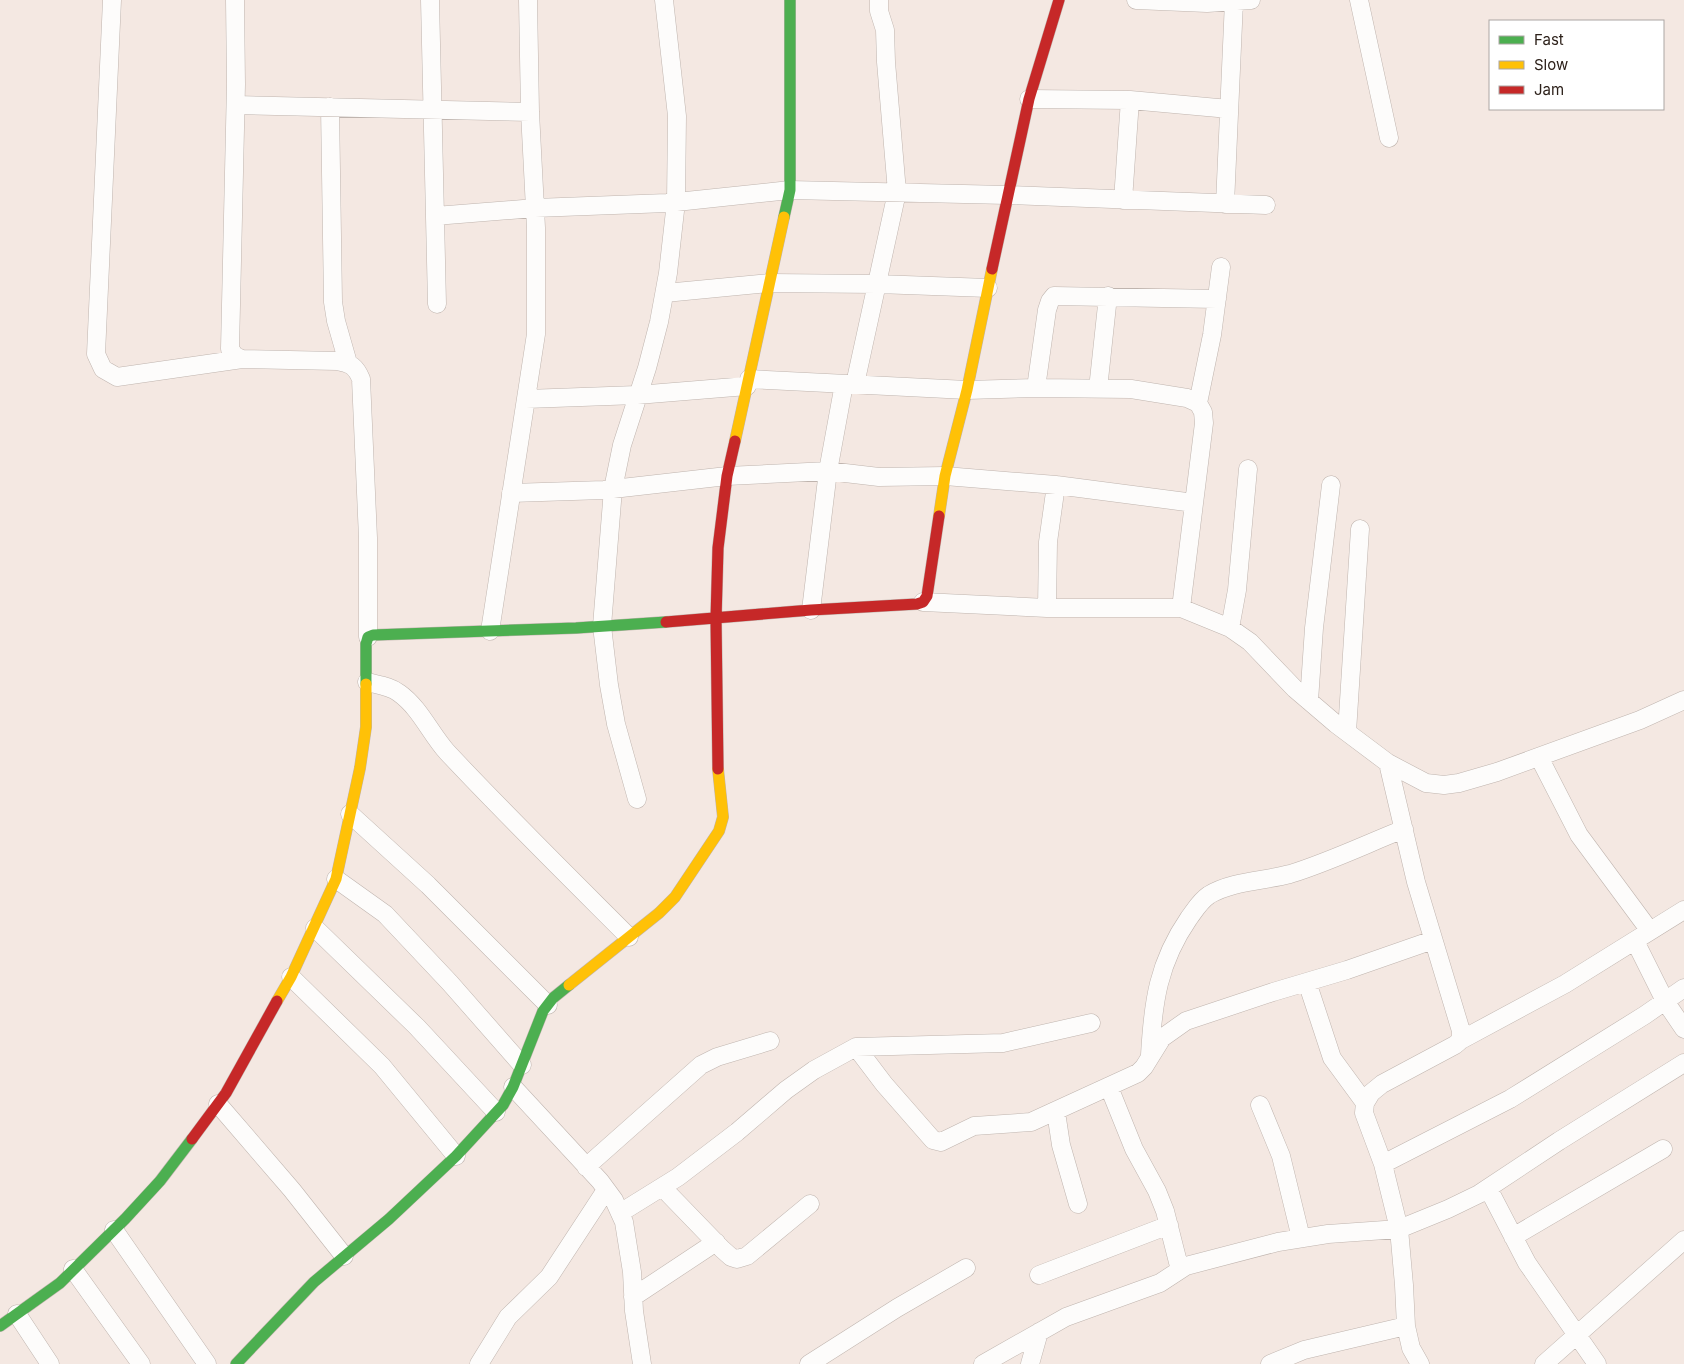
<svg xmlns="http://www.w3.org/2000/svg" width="1684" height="1364" font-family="Inter,sans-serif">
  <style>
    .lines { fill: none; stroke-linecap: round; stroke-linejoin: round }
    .street-casing { stroke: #bfb4ae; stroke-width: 19 }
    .fast-casing { stroke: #bfb4ae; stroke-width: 12 }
    .slow-casing { stroke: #bfb4ae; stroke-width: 12 }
    .jam-casing { stroke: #bfb4ae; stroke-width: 12 }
    .street { stroke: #fdfcfb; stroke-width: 18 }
    .fast { stroke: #4caf50; stroke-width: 11 }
    .slow { stroke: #ffc107; stroke-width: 11 }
    .jam { stroke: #c62828; stroke-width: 11 }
  </style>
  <rect width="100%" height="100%" fill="#f4e8e2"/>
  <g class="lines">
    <defs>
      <path id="street" d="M112,0l-16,354 7,15 14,8 125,-18
        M235,0l1,84 -6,265 5,7 7,3 95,2c14,2 19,6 24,18l7,159v99
        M430,0l7,304
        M1136,0l71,3 44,-3
        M1359,0l30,138
        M1029,99l101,1 99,9
        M236,105l294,7
        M330,107l3,195 3,19 12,42
        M1123,200l7,-100
        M1225,204l9,-203
        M435,216l100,-8 132,-5 123,-13 217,5 259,10
        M665,293l105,-10 107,1 111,4
        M749,379l218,11 69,-2 95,1 56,9 11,5 5,9 1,11 -23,185
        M855,384l42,-192 -11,-130 -1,-32 -6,-19v-11
        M1036,388l11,-78 3,-9 4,-5 163,3
        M1098,389l10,-93
        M526,399l111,-4 110,-9
        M1198,403l14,-68 9,-68
        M511,493l93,-3 123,-14 101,-5 51,6 66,-1 111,9 138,18
        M923,602l124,6h134l49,20 20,14 45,47 41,35 52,39 38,20 18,2 15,-2 38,-11 143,-52 44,-20
        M1047,608l1,-66 8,-57
        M811,610l17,-139 16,-87
        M1230,628l7,-38 11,-121
        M490,631l46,-297v-106l-6,-116 -2,-112
        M367,682c11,3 23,4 32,11 21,15 31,40 48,59 59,63 121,124 182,185
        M1309,701l5,-73 17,-143
        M1347,732l13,-203
        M1539,757l40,78 71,96
        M1388,763l28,119 45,149v9l-6,5 -73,39 -11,9 -6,10 -1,10 19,51 16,65 5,56 2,41 5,22 9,16
        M637,799l-21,-75 -7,-39 -7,-59 11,-137 9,-44 25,-77 12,-46 9,-49 8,-71 1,-86 -13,-116
        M350,814l78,71 120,120
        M336,879l49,35 65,69 72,82
        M315,928l102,99 79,85
        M1635,941l30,60 19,28
        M291,977l91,89 74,90
        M1307,982l25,76 33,45
        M1461,1040l104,-56 119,-74
        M856,1047l28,37 49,56 8,2 33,-16 57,-4 107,-49 6,-6 18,-29 24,-17 87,-29 74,-22 86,-30
        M1150,1055c3,-53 8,-92 39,-137 6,-8 11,-17 20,-23 23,-14 55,-14 81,-21 39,-12 76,-30 114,-45
        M513,1087l87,94 14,19 10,22 8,50 2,39 8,53
        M1109,1087l25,62 23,42 8,20 15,59
        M218,1104l74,86 52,66
        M1260,1105l21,51 20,82
        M1056,1112l5,33 17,59
        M1383,1164l127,-65 135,-84 39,-27
        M586,1167l115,-102 16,-8 53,-16
        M662,1187l60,62 9,8 6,2 10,-3 63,-52
        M1488,1188l39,75 70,101
        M620,1213l58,-36 59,-45 49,-42 28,-20 42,-23 147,-4 88,-20
        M114,1230l93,134
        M1513,1237l150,-88
        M73,1269l68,95
        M1039,1275l130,-50
        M633,1297l83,-55
        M17,1314l33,50
        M479,1364l29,-47 41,-40 57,-87
        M809,1364l88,-56 69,-40
        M983,1364l83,-47 94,-34 26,-17 92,-24 50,-8 71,-5 49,-20 31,-15 80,-53 125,-78
        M1030,1364l9,-32
        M1270,1364l34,-14 102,-24
        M1544,1364l140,-124"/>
      <path id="fast" d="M784,217l6,-27v-190
        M366,684v-40l2,-7 5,-2 203,-7 90,-6
        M0,1326l60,-43 65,-64 35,-38 32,-42
        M236,1364l78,-82 75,-63 67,-63 47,-51 10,-18 30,-76 10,-13 16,-13"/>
      <path id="slow" d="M735,441l49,-224
        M939,516l6,-40 22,-86 25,-121
        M569,985l90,-72 16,-16 44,-66 4,-14 -5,-48
        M277,1001l14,-24 45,-98 24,-111 6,-41v-43"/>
      <path id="jam" d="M992,269l37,-170 30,-99
        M666,622l145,-12 106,-6 6,-2 4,-6 12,-80
        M718,769l-2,-150 2,-71 9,-72 8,-35
        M192,1139l34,-46 51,-92"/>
    </defs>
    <use href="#street" class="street-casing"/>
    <use href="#fast" class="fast-casing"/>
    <use href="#slow" class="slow-casing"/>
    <use href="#jam" class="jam-casing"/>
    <use href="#street" class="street"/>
    <use href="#fast" class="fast"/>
    <use href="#slow" class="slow"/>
    <use href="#jam" class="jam"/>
  </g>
  <rect x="1489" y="20" width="175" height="90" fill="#ffffff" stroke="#aba6a3"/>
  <rect x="1499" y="36" width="25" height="8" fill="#4caf50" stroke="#aba6a3"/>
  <text x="1534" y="45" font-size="15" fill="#2d211a">Fast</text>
  <rect x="1499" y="61" width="25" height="8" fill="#ffc107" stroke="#aba6a3"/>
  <text x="1534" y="70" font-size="15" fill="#2d211a">Slow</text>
  <rect x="1499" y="86" width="25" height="8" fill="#c62828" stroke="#aba6a3"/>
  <text x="1534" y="95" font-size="15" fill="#2d211a">Jam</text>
</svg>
